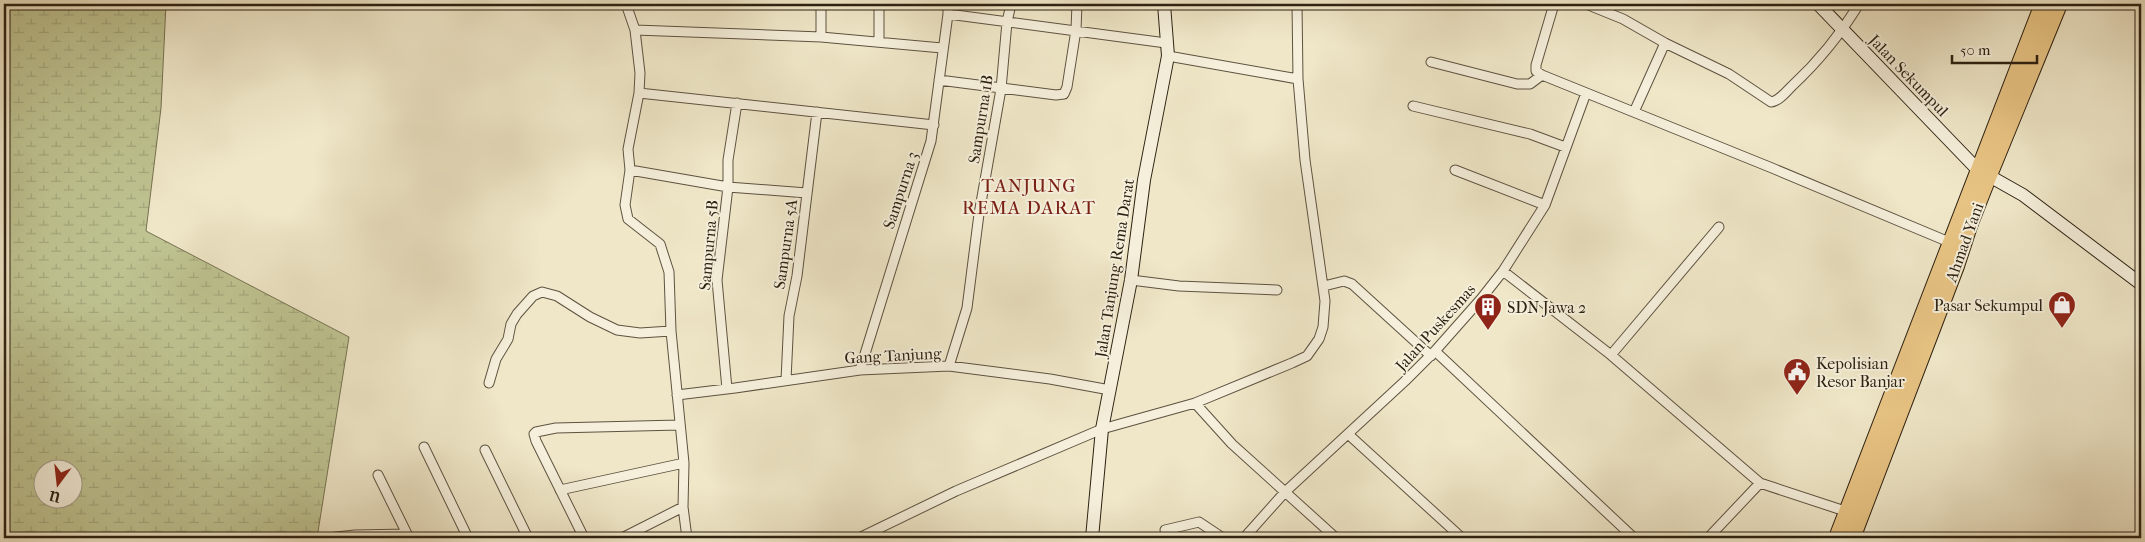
<svg xmlns="http://www.w3.org/2000/svg" width="2145" height="542" font-family="'IM FELL French Canon',serif">
  <style>
    .wetland { fill: url(#wetland-marsh); stroke: #767252; fill-rule: evenodd }
    .lines { fill: none; stroke-linecap: round; stroke-linejoin: round }
    .street-casing { stroke: #5e5240; stroke-width: 11 }
    .secondary-casing { stroke: #2d2112; stroke-width: 14 }
    .highway-casing { stroke: #2d2112; stroke-width: 18 }
    .street { stroke: #f5efdb; stroke-width: 9 }
    .secondary { stroke: #f5efdb; stroke-width: 12 }
    .highway { stroke: #e8c484; stroke-width: 16 }
    .labels { text-anchor: middle; stroke-width: 4; stroke-linejoin: round; paint-order: stroke }
    .street-label { font-size: 16px; fill: #2d2112; stroke: #f5efdb }
    .poi-label { font-size: 16px; fill: #2d2112; stroke: #f5efdb; text-anchor: start }
    .quarter-label { font-size: 19px; letter-spacing: 1px; fill: #7a1f14; stroke: #f5efdb }
  </style>
  <defs>
    <pattern id="wetland-marsh" width="20" height="14" patternUnits="userSpaceOnUse" patternTransform="scale(1.25)"><rect width="20" height="14" fill="#bfc492"/><path d="M1 5h8M5 5V1M11 12h8M15 12V8" fill="none" stroke="#a4a87d"/></pattern>
  </defs>
  <rect width="100%" height="100%" fill="#efe7c8"/>
  <filter id="stains"><feTurbulence type="fractalNoise" baseFrequency=".004" numOctaves="4"/><feColorMatrix values="0 0 0 0 .2 0 0 0 0 .09 0 0 0 0 .02 0 0 0 .5 -.17"/></filter>
  <radialGradient id="worn" r=".72"><stop offset=".6" stop-color="#630" stop-opacity="0"/><stop offset="1" stop-color="#630" stop-opacity=".3"/></radialGradient>
  <path class="wetland" d="M4,4h162l-5,104 -15,123 203,106 -32,201h-313zM42,470h30v30h-30z"/>
  <g class="lines">
    <defs>
      <path id="street" d="M626,4l9,26 5,43 -1,20 -11,56 2,21 98,17 79,6
        M821,4v33
        M879,4v37
        M1554,4l-18,61v6l6,4 230,93 177,74
        M1586,4l37,15 42,24 64,31 42,28c8,-1 15,-10 21,-16 27,-25 48,-51 67,-82
        M948,14l218,29
        M635,30l186,7 121,11
        M1168,56l130,23
        M1431,62l86,22h13l12,-9
        M939,80l117,15 8,-1 3,-7 9,-57 1,-26
        M639,93l295,32
        M1413,106l117,28 35,13
        M1634,112l31,-69
        M630,170l-5,35 3,14 32,25 9,28 2,59 13,132 -1,44 4,31
        M1455,170l90,35
        M1503,271l108,84 149,128 88,29
        M1131,280l48,6 98,4
        M1324,286l20,-5 8,3 79,72
        M1435,351l199,187
        M1611,355l108,-128
        M949,366l18,-58 12,-94 22,-125 6,-67 4,-18
        M860,370l71,-229 17,-127v-10
        M786,380l3,-64 8,-40 20,-164
        M489,383l7,-24 12,-20 3,-15 6,-10 16,-18 9,-4 15,4 33,21 27,13 23,3 31,-2
        M727,389l-10,-109 11,-93v-27l9,-57
        M677,395l58,-7 125,-18 89,-4 101,13 60,11
        M1195,403l37,41 104,94
        M1348,434l114,104
        M424,447l44,91
        M485,450l43,88
        M378,475l31,63
        M560,490l124,-27
        M1165,530l34,-8 24,16
        M327,538l28,-3 52,-1
        M584,538l-48,-97 -2,-7 2,-2 20,-4 123,-3
        M622,538l61,-31
        M859,538l97,-47 146,-62 93,-26 97,-40 15,-7 12,-17 4,-12 2,-26 -20,-141 -7,-81 -1,-75
        M1244,538l41,-46 120,-111 30,-30 46,-52 22,-28 42,-66 41,-112
        M1708,538l52,-55"/>
      <path id="secondary" d="M1818,4l159,165 46,26 118,89
        M1092,538l10,-109 29,-149 13,-100 24,-124 -4,-52"/>
      <path id="highway" d="M1837,538l206,-534
        M1852,538l104,-272 14,-43 19,-48 70,-171"/>
    </defs>
    <use href="#street" class="street-casing"/>
    <use href="#secondary" class="secondary-casing"/>
    <use href="#highway" class="highway-casing"/>
    <use href="#street" class="street"/>
    <use href="#secondary" class="secondary"/>
    <use href="#highway" class="highway"/>
  </g>
  <defs>
    <symbol id="shop-pin" viewBox="-11 -11 22 30"><path d="M0 17L-7.5 6A9.5 9.5 0 1 1 7.5 6Z" fill="#8f2418" stroke="#f5efdb"/><path d="M-5-2.5h2.3a2.7 3.5 0 0 1 5.4 0H5L5.5 6h-11ZM-1.5-2.5h3a1.5 2.3 0 0 0-3 0Z" fill="#fff"/></symbol>
    <symbol id="building-pin" viewBox="-11 -11 22 30"><path d="M0 17L-7.5 6A9.5 9.5 0 1 1 7.5 6Z" fill="#8f2418" stroke="#f5efdb"/><path d="M-4-6H4V6H1V3H-1V6H-4ZM-2.5-4.3h1.7v1.8h-1.7ZM.8-4.3h1.7v1.8H.8ZM-2.5-1h1.7V.8h-1.7ZM.8-1h1.7V.8H.8Z" fill="#fff"/></symbol>
    <symbol id="civic-pin" viewBox="-11 -11 22 30"><path d="M0 17L-7.5 6A9.5 9.5 0 1 1 7.5 6Z" fill="#8f2418" stroke="#f5efdb"/><path d="M-.6-6.5H3V-4.5H.6V-3L4-1V1h2V6H-6V1h2V-1L-.6-3ZM-1.2 2.5V6h2.4V2.5Z" fill="#fff"/></symbol>
  </defs>
  <g fill-rule="evenodd">
    <use href="#shop-pin" x="2046" y="289" width="32" height="43"/>
    <use href="#building-pin" x="1472" y="291" width="32" height="43"/>
    <use href="#civic-pin" x="1781" y="356" width="32" height="43"/>
  </g>
  <g class="labels">
    <g class="street-label">
      <text transform="translate(1909 75) rotate(46)" y="6">Jalan Sekumpul</text>
      <text transform="translate(980 119) rotate(-81)" y="6">Sampurna 1B</text>
      <text transform="translate(900 190) rotate(-72)" y="6">Sampurna 3</text>
      <text transform="translate(1964 242) rotate(-70)" y="6">Ahmad Yani</text>
      <text transform="translate(785 244) rotate(-82)" y="6">Sampurna 5A</text>
      <text transform="translate(708 245) rotate(-85)" y="6">Sampurna 5B</text>
      <text transform="translate(1114 268) rotate(-81)" y="6">Jalan Tanjung Rema Darat</text>
      <text transform="translate(1435 327) rotate(-48)" y="6">Jalan Puskesmas</text>
      <text transform="translate(893 355) rotate(-3)" y="6">Gang Tanjung</text>
    </g>
    <g class="poi-label">
      <text x="2043" y="311" text-anchor="end">Pasar Sekumpul</text>
      <text x="1507" y="313">SDN Jawa 2</text>
      <text x="1816" y="369">Kepolisian<tspan x="1816" dy="18">Resor Banjar</tspan></text>
    </g>
    <g class="quarter-label">
      <text x="1029" y="192">TANJUNG<tspan x="1029" dy="22">REMA DARAT</tspan></text>
    </g>
  </g>
  <rect width="2145" height="542" fill="none" stroke="#efe7c8" stroke-width="20"/>
  <rect x="5" y="5" width="2135" height="532" fill="none" stroke="#2d2112" stroke-width="2.5"/>
  <rect x="10" y="10" width="2125" height="522" fill="none" stroke="#2d2112"/>
  <g transform="translate(58 484) rotate(195)"><circle r="24" fill="#f5efdb" stroke="#a59d8b"/>
  <path d="M0-4L9 19L0 12L-9 19Z" fill="#8f2418"/>
  <text y="-8" font-size="14" font-weight="bold" text-anchor="middle" fill="#2d2112">U</text>
  </g>
  <path d="M1952 55v8h85v-8" fill="none" stroke="#2d2112" stroke-width="2.5"/>
  <text x="1960" y="55" font-size="15" fill="#2d2112" stroke="#f5efdb" stroke-width="4" paint-order="stroke">50 m</text>
  <rect width="100%" height="100%" filter="url(#stains)"/>
  <rect width="100%" height="100%" fill="url(#worn)"/>
</svg>
